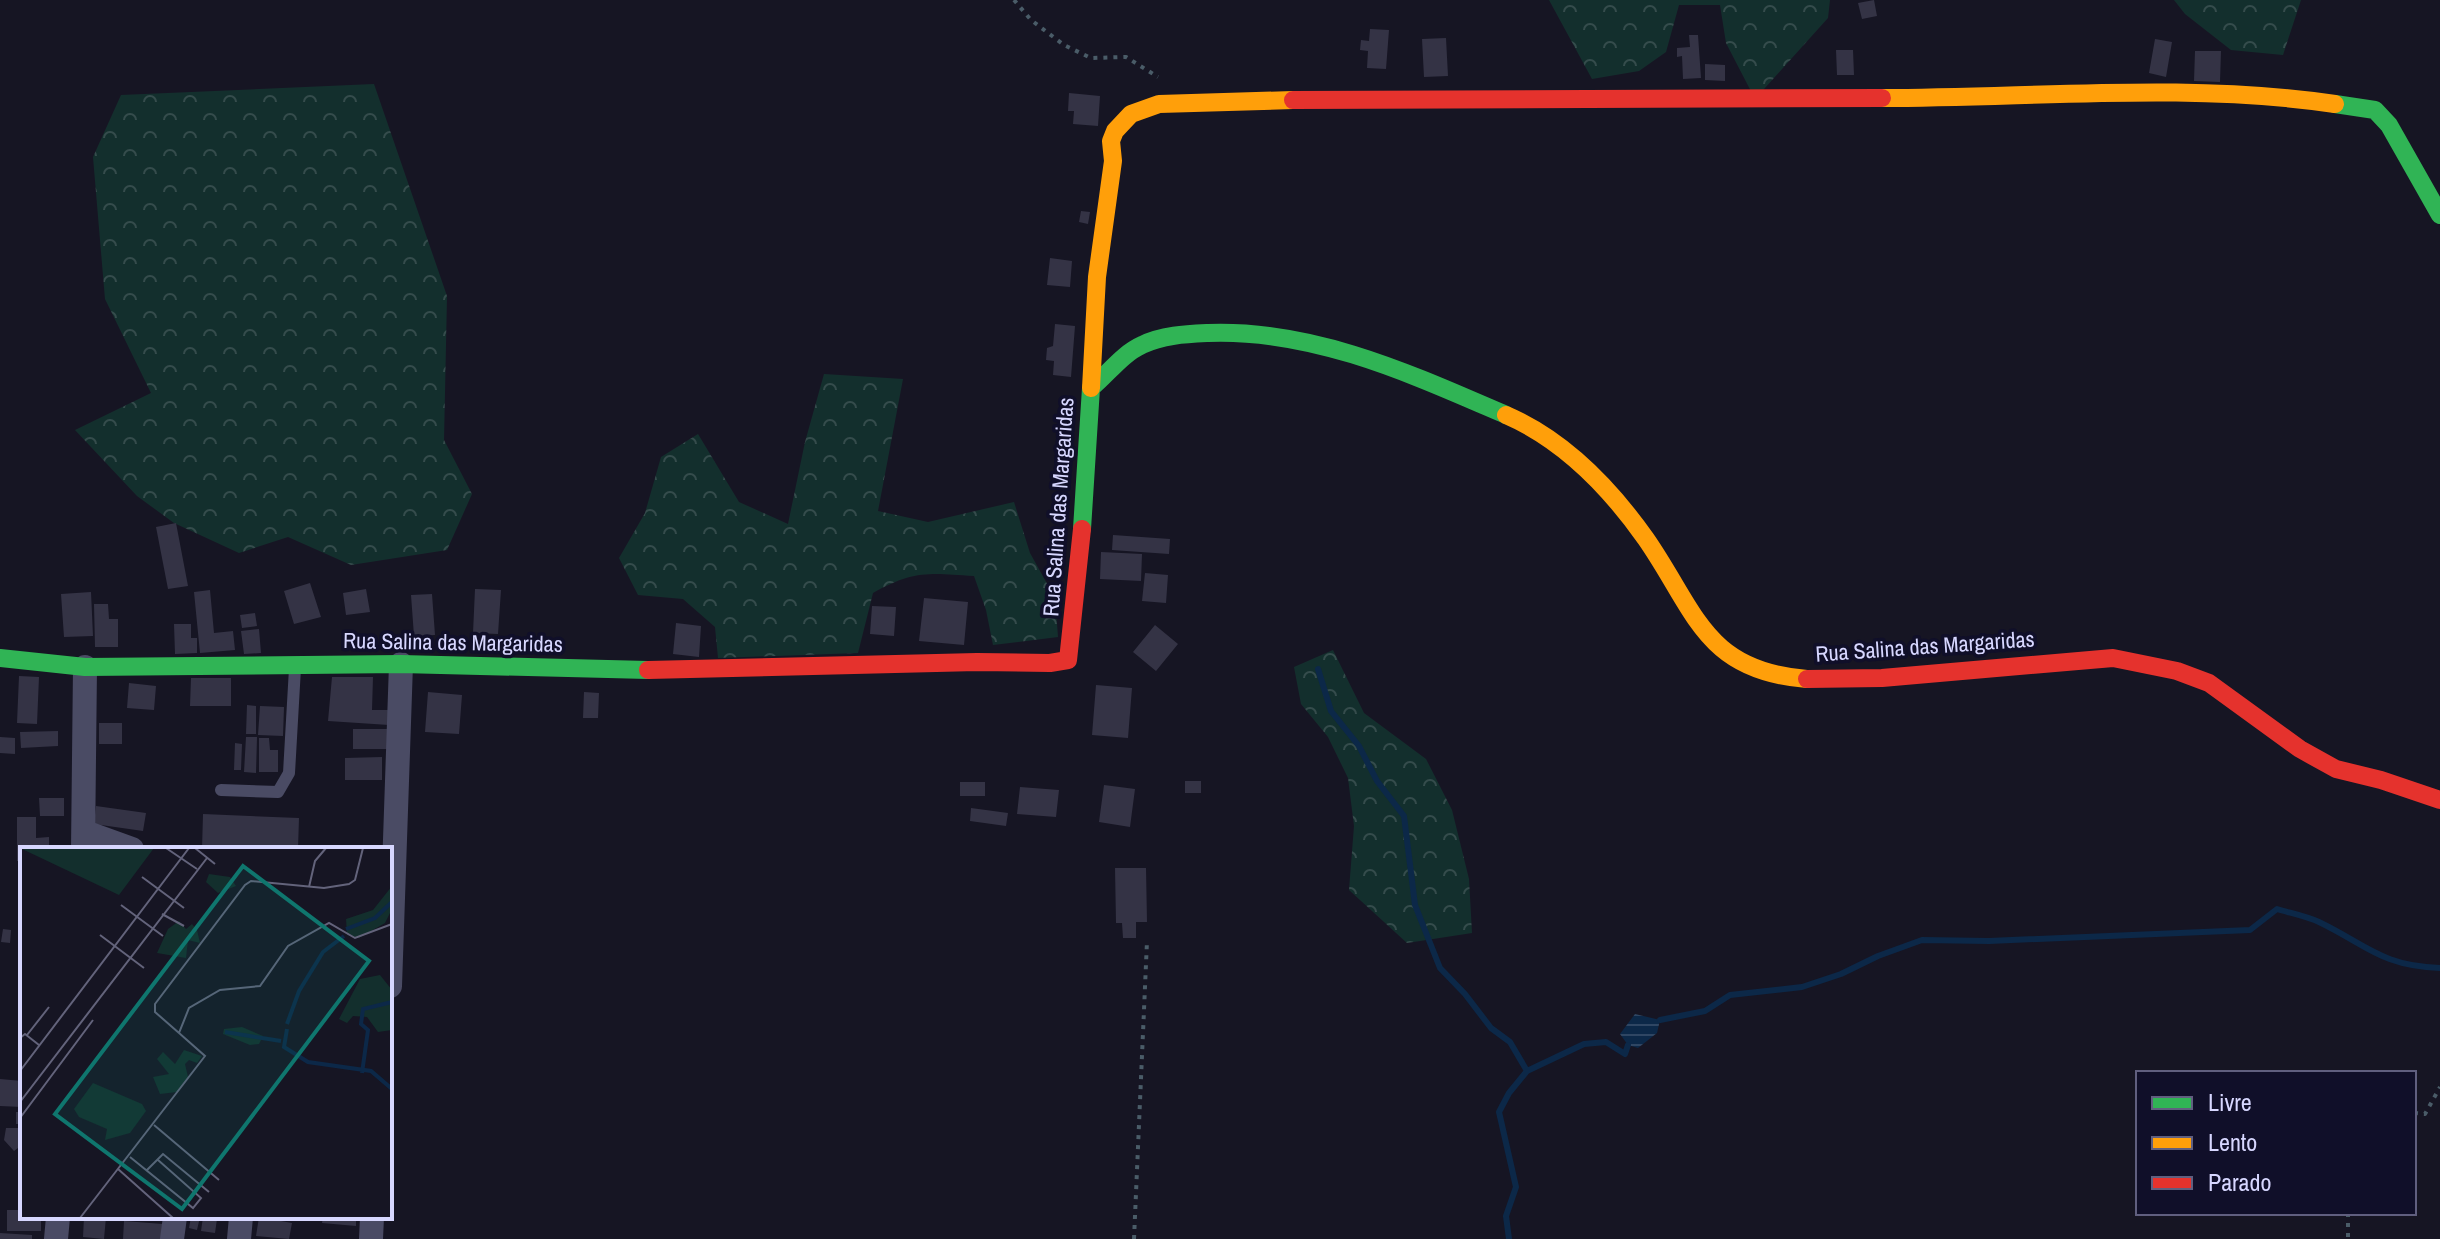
<svg xmlns="http://www.w3.org/2000/svg" width="2440" height="1239" font-family="'Archivo Narrow',sans-serif">
  <style>
    .forest { fill: url(#forest-crowns) }
    .water { fill: url(#water-rules) }
    .lines { fill: none; stroke-linecap: round; stroke-linejoin: round }
    .stream { stroke: #0c2848; stroke-width: 6 }
    .building { fill: #343345 }
    .path { stroke: #4a5c68; stroke-width: 4; stroke-dasharray: 4 6; stroke-linecap: butt }
    .lane { stroke: #4a4b64; stroke-width: 12 }
    .street { stroke: #4a4b64; stroke-width: 24 }
    .fast { stroke: #30b455; stroke-width: 18 }
    .slow { stroke: #ff9f0a; stroke-width: 18 }
    .jam { stroke: #e5322d; stroke-width: 18 }
    .labels { text-anchor: middle; stroke-width: 7; stroke-linejoin: round; paint-order: stroke }
    .street-label { font-size: 22px; fill: #d7d7ff; stroke: #100f29 }
    .inset-river { fill: none; stroke: #0c2848; stroke-width: 4 }
    .inset-road { fill: none; stroke: #63637b; stroke-width: 2 }
    .view { fill: #0f766e; fill-opacity: 0.15; stroke: #0f766e; stroke-width: 4 }
    .inset-edge { fill: none; stroke: #d7d7ff; stroke-width: 4 }
  </style>
  <defs>
    <pattern id="forest-crowns" width="20" height="18" patternUnits="userSpaceOnUse" patternTransform="scale(2)"><rect width="20" height="18" fill="#132f2d"/><path d="M2 6a3 3 0 1 1 6 0M12 15a3 3 0 1 1 6 0" fill="none" stroke="#354c4c"/></pattern>
    <pattern id="water-rules" width="6" height="5" patternUnits="userSpaceOnUse" patternTransform="scale(2)"><rect width="6" height="5" fill="#0c2848"/><path d="M0 2.5h6" fill="none" stroke="#2f4663"/></pattern>
  </defs>
  <rect width="100%" height="100%" fill="#161523"/>
  <path class="forest" d="M1549,0h281l-2,18 -73,81 -29,-56 -6,-38h-41l-13,47 -27,19 -47,8z
    M2174,0h127l-18,55 -52,-5 -46,-36z
    M374,84l73,212 -3,144 28,54 -25,56 -96,15 -63,-28 -49,16 -65,-30 -37,-27 -62,-66 76,-37 -46,-94 -12,-142 28,-62z
    M824,374l79,5 -25,132 50,11 86,-20 16,51 25,45 3,39 -65,8 -7,-35 -12,-34c-44,-3 -61,-6 -101,17l-15,60 -140,5 -3,-31 -32,-28 -45,-4 -19,-37 26,-45 16,-56 37,-23 41,68 49,22 17,-82z
    M1333,650l31,63 62,46 26,51 17,69 3,54 -65,10 -58,-53 5,-64 -6,-48 -20,-41 -27,-33 -7,-37z"/>
  <path class="water" d="M1635,1014l25,6 -3,13 -19,15 -10,-3 -8,-11z"/>
  <g class="lines">
    <path class="stream" d="M1318,669l13,42 28,35 18,35 27,35 11,89 25,63 25,26 26,34 19,14 17,29
      M1660,1020l45,-9 25,-16 72,-8 39,-13 37,-18 44,-16 67,1 261,-11 27,-21c13,4 29,7 42,13 48,23 62,44 121,46
      M1509,1239l-3,-23 10,-29 -17,-75 10,-19 18,-22 57,-27 22,-2 19,12 3,-9"/>
  </g>
  <path class="building" d="M1874,0l3,16 -15,3 -4,-16z
    M1370,29l19,1 -3,39 -19,-1 1,-17 -8,-1 1,-10 8,1z
    M1689,35h9l3,43 -18,1 -1,-23 -5,1v-9l13,-1z
    M1446,38l2,38 -24,1 -2,-38z
    M2155,39l17,3 -6,35 -17,-4z
    M1836,50h17l1,25h-17z
    M2195,51h26l-1,31 -26,-1z
    M1705,64l20,1v16l-20,-1z
    M1069,93l31,3 -2,30 -25,-2 1,-13h-6z
    M1081,211l9,1 -2,12 -9,-2z
    M1050,258l22,3 -2,26 -23,-2z
    M1055,324l20,2 -4,51 -18,-2 1,-14 -8,-1 1,-12 6,-2z
    M176,523l12,63 -20,3 -12,-62z
    M1113,535l57,4 -1,15 -57,-4z
    M1101,552l41,2 -1,27 -41,-2z
    M1145,573l23,2 -2,28 -24,-2z
    M310,583l11,34 -27,7 -10,-33z
    M366,589l4,23 -24,3 -3,-22z
    M475,589l26,1 -3,44 -25,-1z
    M210,590l4,43 19,-2 2,19 -35,3 -6,-61z
    M91,592l2,44 -29,1 -3,-43z
    M432,594l3,41 -21,1 -3,-41z
    M924,598l44,4 -4,43 -45,-4z
    M94,604h14l1,15h9v28h-23z
    M872,606l24,1 -2,29 -24,-2z
    M255,613l2,13 -15,2 -2,-13z
    M676,623l25,3 -2,31 -26,-3z
    M174,624h17v14h6v15l-22,1z
    M1155,625l23,19 -22,27 -23,-19z
    M259,629l2,24 -17,1 -3,-23z
    M19,676l20,1 -2,47 -20,-1z
    M332,677h41l-1,33h19l-2,15 -61,-4z
    M191,678h40v28h-41z
    M129,683l27,3 -2,24 -27,-2z
    M1096,685l36,3 -4,50 -36,-3z
    M428,692l34,3 -3,39 -34,-2z
    M584,692l15,1 -1,25h-15z
    M247,705l9,1v28h-10z
    M260,706l24,1 -1,29 -25,-1z
    M99,723h23v21h-23z
    M353,729h35v20h-35z
    M58,731v15l-37,2 -1,-16z
    M0,737l15,1v16l-15,-1z
    M246,737h11l-1,36 -12,-1z
    M259,738h10l1,12h8v22h-19z
    M235,743l7,1 -1,26h-7z
    M382,757v23h-37v-22z
    M1185,781h16v12h-16z
    M960,782h25v14h-25z
    M1104,785l31,4 -5,38 -31,-5z
    M1020,787l39,3 -3,27 -39,-3z
    M39,798h25v18h-24z
    M96,806l50,7 -3,18 -49,-7z
    M971,808l37,5 -2,13 -36,-5z
    M203,814l96,4 -1,31h-96z
    M17,817h19v21l13,-1v12h-27v12h-5z
    M1115,868h31l1,54h-11v16h-13l-1,-15h-6z
    M3,929l8,1 -1,13 -9,-1z
    M0,1079l22,2v26l-22,-1z
    M16,1112h6v12h-6z
    M6,1128h16v17l-8,6 -10,-11z
    M7,1210h15v7h19v14h-34z
    M84,1217h22l-2,22 -21,-2z
    M191,1217h9l-3,13 -8,-2z
    M203,1217l14,2 -2,14 -14,-2z
    M259,1217l33,6 -3,16 -33,-3z
    M323,1217h33v9l-34,-3z
    M124,1221l39,3 -1,15h-39z
    M0,1233l32,2v4h-32z"/>
  <g class="lines">
    <path class="path" d="M1014,0l17,20 33,25 27,13 35,-1 32,20
      M2414,1113l11,1 15,-27
      M2348,1213v26
      M1134,1239l13,-298"/>
    <path class="lane" d="M221,790l57,2 11,-19 6,-105"/>
    <path class="street" d="M85,832l47,17
      M83,849l2,-182
      M390,986l11,-322
      M56,1239l2,-22
      M172,1239l3,-22
      M239,1239l2,-22
      M371,1239l1,-22"/>
    <path class="fast" d="M2335,104l40,6 14,15 51,90
      M1082,529l9,-141c17,-14 31,-34 51,-43 20,-10 45,-11 66,-12 106,-4 203,41 298,82
      M0,658l85,9 316,-3 247,6"/>
    <path class="slow" d="M1882,98c151,0 303,-16 453,6
      M1091,388l6,-111 16,-116 -2,-20 4,-10 16,-17 28,-10 134,-4
      M1506,415c58,25 104,73 140,124 50,72 58,132 161,140"/>
    <path class="jam" d="M1293,100l589,-2
      M648,670l329,-8 73,1 18,-3 14,-131
      M1807,679l75,-1 231,-20 64,13 32,12 91,66 36,20 45,11 59,20"/>
  </g>
  <g class="labels">
    <g class="street-label">
      <text transform="translate(1058 507) rotate(-86)" y="8">Rua Salina das Margaridas</text>
      <text transform="translate(453 642) rotate(1)" y="8">Rua Salina das Margaridas</text>
      <text transform="translate(1925 646) rotate(-4)" y="8">Rua Salina das Margaridas</text>
    </g>
  </g>
  <g transform="translate(20 847)">
    <rect width="372" height="372" fill="#161523"/>
    <path d="M0,1h134l-35,47zM189,27l21,3 6,9 -18,7 -12,-11zM372,39v23l-7,14 -26,15 -12,-3 -1,-16 27,-9zM159,74l7,8 6,-5 5,6 3,13 -12,-3 -2,18 -29,-5 11,-24zM360,128l12,15v40l-14,2 -11,-15 -14,-1 -6,7 -8,-4 21,-40zM222,180l21,9 -4,8 -9,1 -27,-11 1,-5zM164,203l18,6 -5,7 -8,-3 -4,4 3,13 -11,15 -17,2 -7,-17 16,-3 -12,-15 6,-7 12,12zM73,236l49,21 4,7 -16,22 -25,7 2,-11 -28,-12 -5,-8z" fill="#132f2d"/>
    <path class="inset-river" d="M326,82l29,-11 17,-16M267,177l12,-33 24,-39 21,-16M267,182l-3,18 24,15 63,9 21,18M205,185l56,9M342,226l6,-43 -7,-6 2,-15 29,-7"/>
    <path class="inset-road" d="M146,1l31,21M175,1l20,16M122,30l42,31M289,40l6,-26 11,-13M101,58l42,31M142,67l22,12M80,88l44,33M159,186l-24,-21v-8l90,-119 6,-4 73,7 25,-4 6,-4 8,-32M7,188l22,-28M0,191l5,-4 14,11M0,224l169,-223M0,255l187,-244M0,271l73,-98M134,278l65,55M110,310l63,51 8,-10 -43,-38M98,322l55,49M127,323l16,-16 46,38M60,371l125,-162 -26,-23 10,-25 31,-18 40,-4 28,-40 41,-23 26,15 37,-14"/>
    <path class="view" d="M223,19l126,95 -187,248 -127,-95z"/>
    <rect width="372" height="372" class="inset-edge"/>
  </g>
  <rect x="2136" y="1071" width="280" height="144" fill="#100f29" stroke="#605f7f" stroke-width="2"/>
  <rect x="2152" y="1097" width="40" height="12" fill="#30b455" stroke="#605f7f" stroke-width="2"/>
  <text x="2208" y="1111" font-size="24" fill="#d7d7ff">Livre</text>
  <rect x="2152" y="1137" width="40" height="12" fill="#ff9f0a" stroke="#605f7f" stroke-width="2"/>
  <text x="2208" y="1151" font-size="24" fill="#d7d7ff">Lento</text>
  <rect x="2152" y="1177" width="40" height="12" fill="#e5322d" stroke="#605f7f" stroke-width="2"/>
  <text x="2208" y="1191" font-size="24" fill="#d7d7ff">Parado</text>
</svg>
